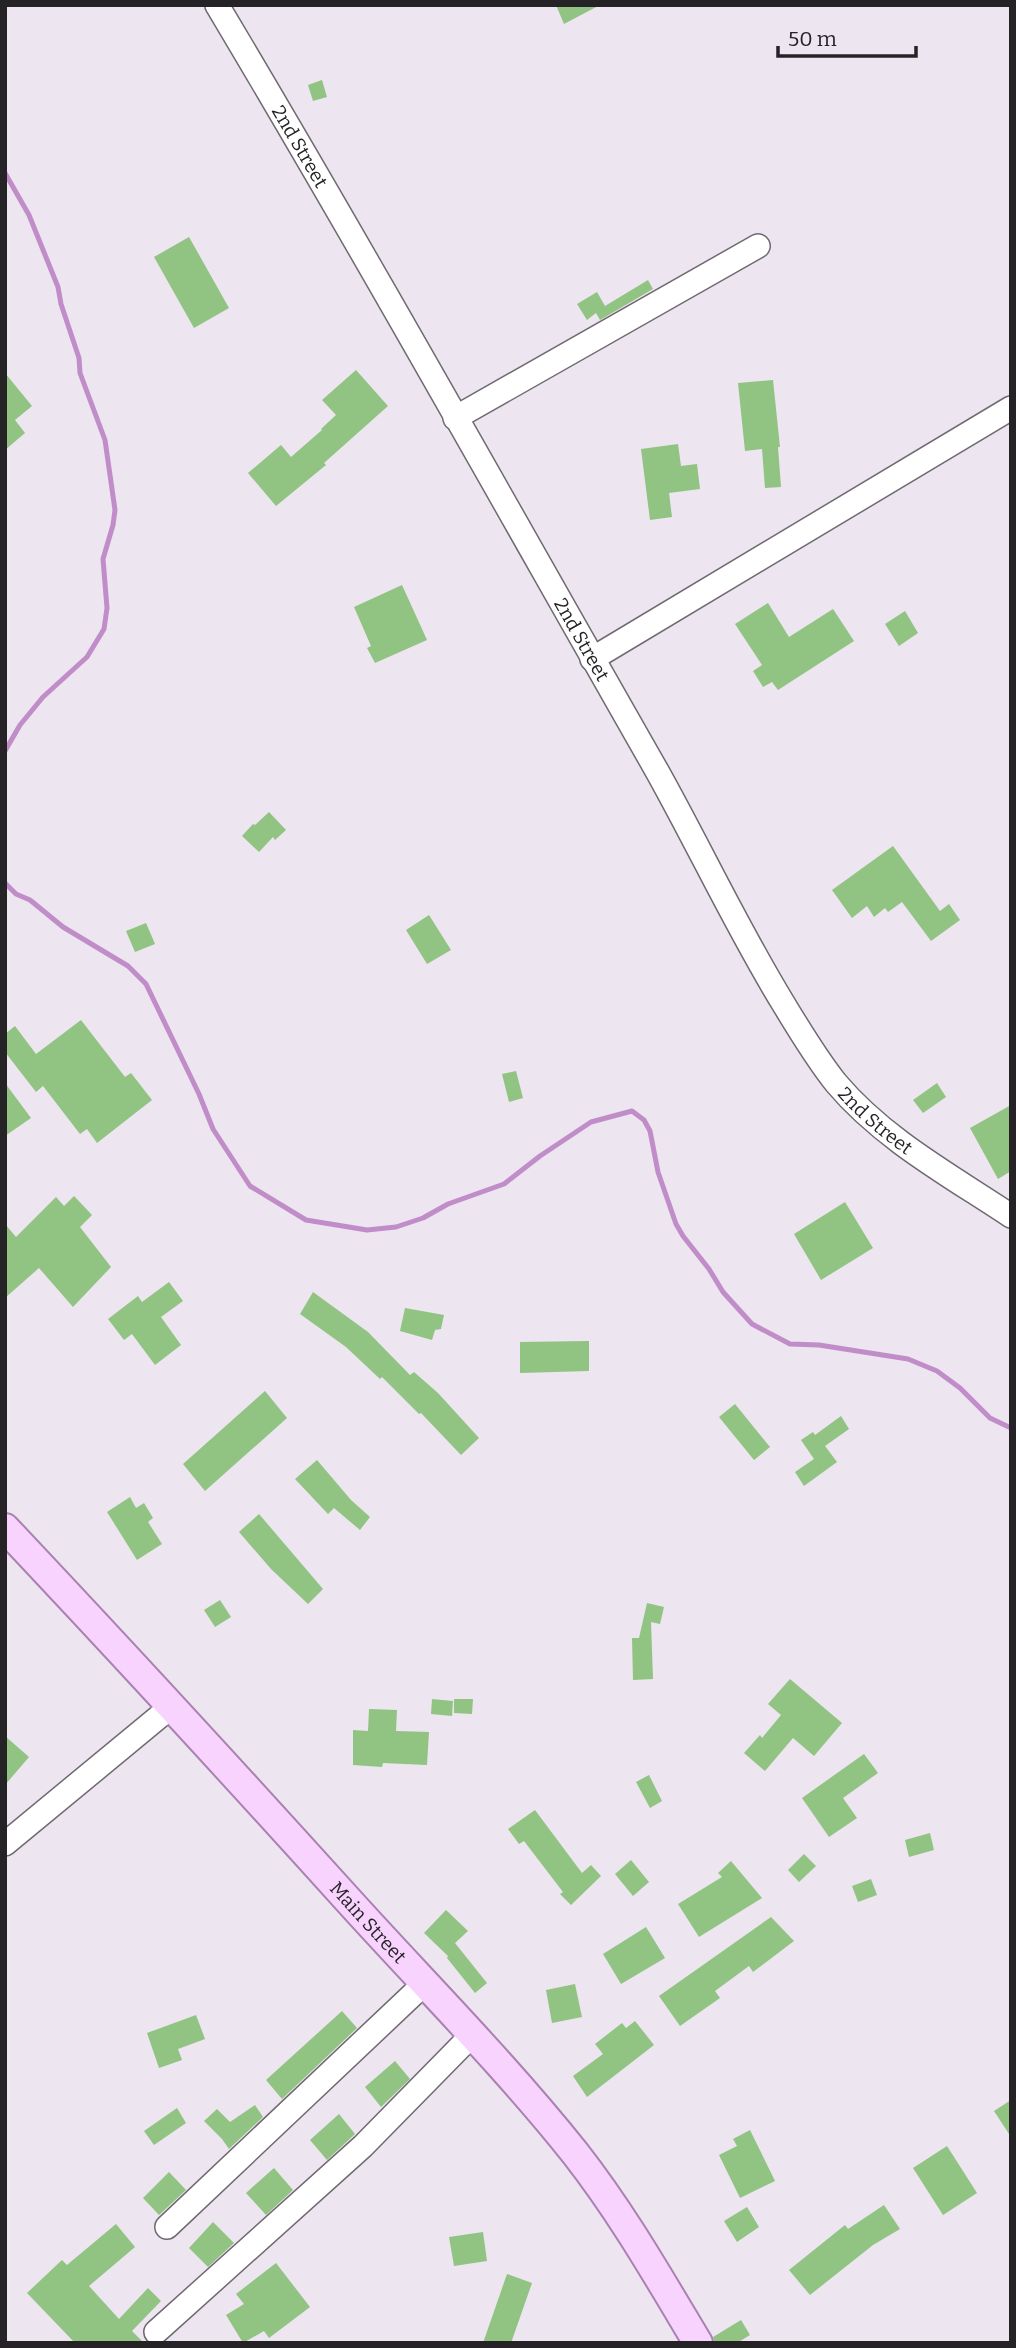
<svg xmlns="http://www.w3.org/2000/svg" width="1016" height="2348" font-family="Bitter,serif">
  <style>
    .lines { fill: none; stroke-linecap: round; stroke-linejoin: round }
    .stream { stroke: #c08dc9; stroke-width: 5 }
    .building { fill: #91c383 }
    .minor-casing { stroke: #706971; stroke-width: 26 }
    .major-casing { stroke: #aa82b1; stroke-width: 32 }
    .minor { stroke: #fff; stroke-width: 23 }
    .major { stroke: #f7d3fd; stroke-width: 28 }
    .labels { text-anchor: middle; stroke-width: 6; stroke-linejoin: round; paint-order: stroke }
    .street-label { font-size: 19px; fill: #262327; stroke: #ede5ef }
  </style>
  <rect width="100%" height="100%" fill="#ede5ef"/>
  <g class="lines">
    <path class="stream" d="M5,173l24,42 29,72 3,17 18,54 1,15 25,67 10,70 -2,15 -10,34 4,49 -3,21 -17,28 -44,40 -23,28 -15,26
      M5,883l11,11 14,6 33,27 65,39 18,18 53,110 14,35 37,57 56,34 61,10 29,-3 27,-9 25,-14 56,-20 36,-28 51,-34 41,-11 12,9 6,11 8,41 18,52 7,12 26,33 14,23 29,32 38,20 29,1 89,14 29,12 23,17 30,30 21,10"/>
  </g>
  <path class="building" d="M556,5h44l-36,19z
    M322,80l5,17 -14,4 -5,-16z
    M189,237l40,71 -35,20 -40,-71z
    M648,280l5,9 -53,31 -4,-7 -9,7 -10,-16 20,-12 8,14z
    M356,370l32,36 -64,57 2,2 -50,41 -28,-33 33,-28 10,12 31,-27 -1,-1 15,-14 -14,-15z
    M5,373l27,33 -17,14 10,13 -20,17z
    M773,380l7,67h-2l3,40 -16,1 -3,-39 -17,2 -7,-68z
    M678,444l3,22 16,-2 3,25 -31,4 3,24 -22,3 -9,-71z
    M402,585l25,55 -52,23 -8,-15 4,-2 -17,-39z
    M768,603l21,34 44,-28 21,32 -76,49 -6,-8 -9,5 -10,-16 9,-6 -27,-41z
    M905,611l13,22 -19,13 -14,-22z
    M269,812l17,18 -11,10 -2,-3 -14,15 -17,-16 11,-12 2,1z
    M893,846l47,65 9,-7 11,16 -29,21 -29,-39 -14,10 -3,-4 -11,9 -7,-11 -15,12 -20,-28z
    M429,915l22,35 -24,14 -21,-34z
    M146,923l9,21 -20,8 -9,-21z
    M81,1020l44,57 6,-4 21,27 -55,43 -10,-14 -7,5 -37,-48 -7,6 -31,-40v-18l10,-8 21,28z
    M516,1071l7,27 -14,4 -7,-28z
    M5,1083l26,35 -26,18z
    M937,1083l9,14 -23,16 -10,-13z
    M1011,1105v66l-13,8 -28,-51z
    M74,1196l18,19 -12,12 31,40 -38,40 -34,-39 -34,30v-74l11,13 40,-40 8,9z
    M845,1202l28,46 -52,32 -27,-46z
    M169,1282l14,19 -22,16 20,28 -26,20 -23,-31 -8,6 -16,-21 30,-23 4,6z
    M313,1292l55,40 42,43 4,-3 24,21 41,45 -18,17 -40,-42 -2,1 -37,-37 -2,2 -34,-32 -46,-33z
    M405,1308l39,7 -3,14 -6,1 -3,10 -32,-9z
    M589,1341v30l-69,2v-31z
    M265,1391l22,27 -82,73 -22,-27z
    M735,1404l35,43 -16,13 -35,-43z
    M841,1416l8,13 -24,17 12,16 -33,24 -9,-14 19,-13 -13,-19 12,-8 2,3z
    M317,1460l34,40 19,17 -10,13 -26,-22 -6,6 -33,-35z
    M130,1497l6,11 8,-5 9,15 -5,4 14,22 -25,16 -30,-48z
    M259,1514l64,75 -15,15 -37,-35 -32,-37z
    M220,1600l11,17 -16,10 -11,-17z
    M647,1603l17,4 -4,17 -9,-2 2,57 -20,1 -1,-42h7z
    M790,1679l52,44 -28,33 -21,-18 -28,33 -21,-18 16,-18 2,3 19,-23 -13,-11z
    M432,1699l21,2 -1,15 -21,-2z
    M454,1699h19l-1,15 -18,-1z
    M369,1709l28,1 -1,21 33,1 -2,33 -44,-2 -1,4 -29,-2v-35l15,1z
    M5,1736l24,21 -24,28z
    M864,1754l14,19 -35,25 14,20 -28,19 -27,-39z
    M649,1775l13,26 -12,7 -14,-26z
    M535,1810l47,63 9,-8 10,11 -30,29 -11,-11 3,-2 -39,-51 -5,3 -11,-15z
    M930,1833l4,17 -25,7 -4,-17z
    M804,1854l12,12 -17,16 -11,-12z
    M631,1860l18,22 -16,14 -18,-22z
    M731,1861l31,37 -63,39 -21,-33 44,-27 -4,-4z
    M871,1879l6,16 -19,7 -6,-16z
    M446,1910l22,21 -13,12 32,40 -12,10 -28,-35 1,-2 -24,-23z
    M771,1917l23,24 -41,31 -4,-6 -34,25 5,7 -40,28 -21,-30z
    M646,1927l19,31 -44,26 -18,-30z
    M575,1984l7,33 -30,6 -6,-33z
    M342,2011l15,17 -75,71 -16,-19z
    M196,2015l9,24 -27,10 4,11 -23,8 -12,-35z
    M635,2021l19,24 -67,52 -14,-21 30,-22 -8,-10 27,-21 4,5z
    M395,2061l15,18 -29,28 -16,-20z
    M1011,2100v37l-17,-26z
    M255,2105l8,12 -34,32 -7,-10 -18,-18 13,-12 13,13z
    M177,2108l9,15 -32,22 -10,-14z
    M339,2114l16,20 -28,26 -17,-20z
    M750,2130l25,51 -35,17 -21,-43 18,-9 -4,-7z
    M947,2146l30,47 -34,22 -30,-47z
    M274,2168l19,22 -27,25 -20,-22z
    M169,2172l17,18 -27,25 -16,-17z
    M884,2205l16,24 -27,16 -63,50 -21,-25 56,-45 3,4z
    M747,2207l12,20 -22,15 -13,-21z
    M213,2222l21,21 -26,24 -19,-19z
    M116,2224l19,23 -46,39 30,33 29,-31 13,13 -29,30 12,12h-69l-48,-50 35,-33 5,5z
    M483,2232l4,29 -33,5 -5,-29z
    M276,2263l34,44 -41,31 -5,-7 -21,12 -17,-28 18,-11 -8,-10z
    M507,2274l25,9 -21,60h-28z
    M741,2320l9,15 -13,8h-22l-2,-6z"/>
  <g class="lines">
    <defs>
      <g id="minor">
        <path id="s1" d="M217,5c151,253 294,510 440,766 43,77 80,157 126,232 17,28 33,55 53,80 47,56 115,93 175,133"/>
        <path d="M455,418l303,-172"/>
        <path d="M592,659l419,-251"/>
        <path d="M5,1844l167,-138"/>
        <path d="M167,2227l258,-244"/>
        <path d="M156,2332l207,-186 110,-112"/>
      </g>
      <g id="major">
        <path id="s2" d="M5,1528c116,123 230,247 343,372 76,84 156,164 227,253 47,60 84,125 123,190"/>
      </g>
    </defs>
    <use href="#minor" class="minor-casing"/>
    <use href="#major" class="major-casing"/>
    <use href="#minor" class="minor"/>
    <use href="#major" class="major"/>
  </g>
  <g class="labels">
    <g class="street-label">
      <text dy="7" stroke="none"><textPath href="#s1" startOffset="164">2nd Street</textPath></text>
      <text dy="7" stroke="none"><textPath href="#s1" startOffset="732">2nd Street</textPath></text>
      <text dy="7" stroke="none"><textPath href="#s1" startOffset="1298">2nd Street</textPath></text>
      <text dy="7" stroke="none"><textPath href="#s2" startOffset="536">Main Street</textPath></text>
    </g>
  </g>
  <rect width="1016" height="2348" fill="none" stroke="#262327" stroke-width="14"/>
  <path d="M778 46v10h138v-10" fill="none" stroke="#262327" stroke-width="3.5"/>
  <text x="788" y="46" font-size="21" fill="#262327" stroke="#ede5ef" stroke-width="5" paint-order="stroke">50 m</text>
</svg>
